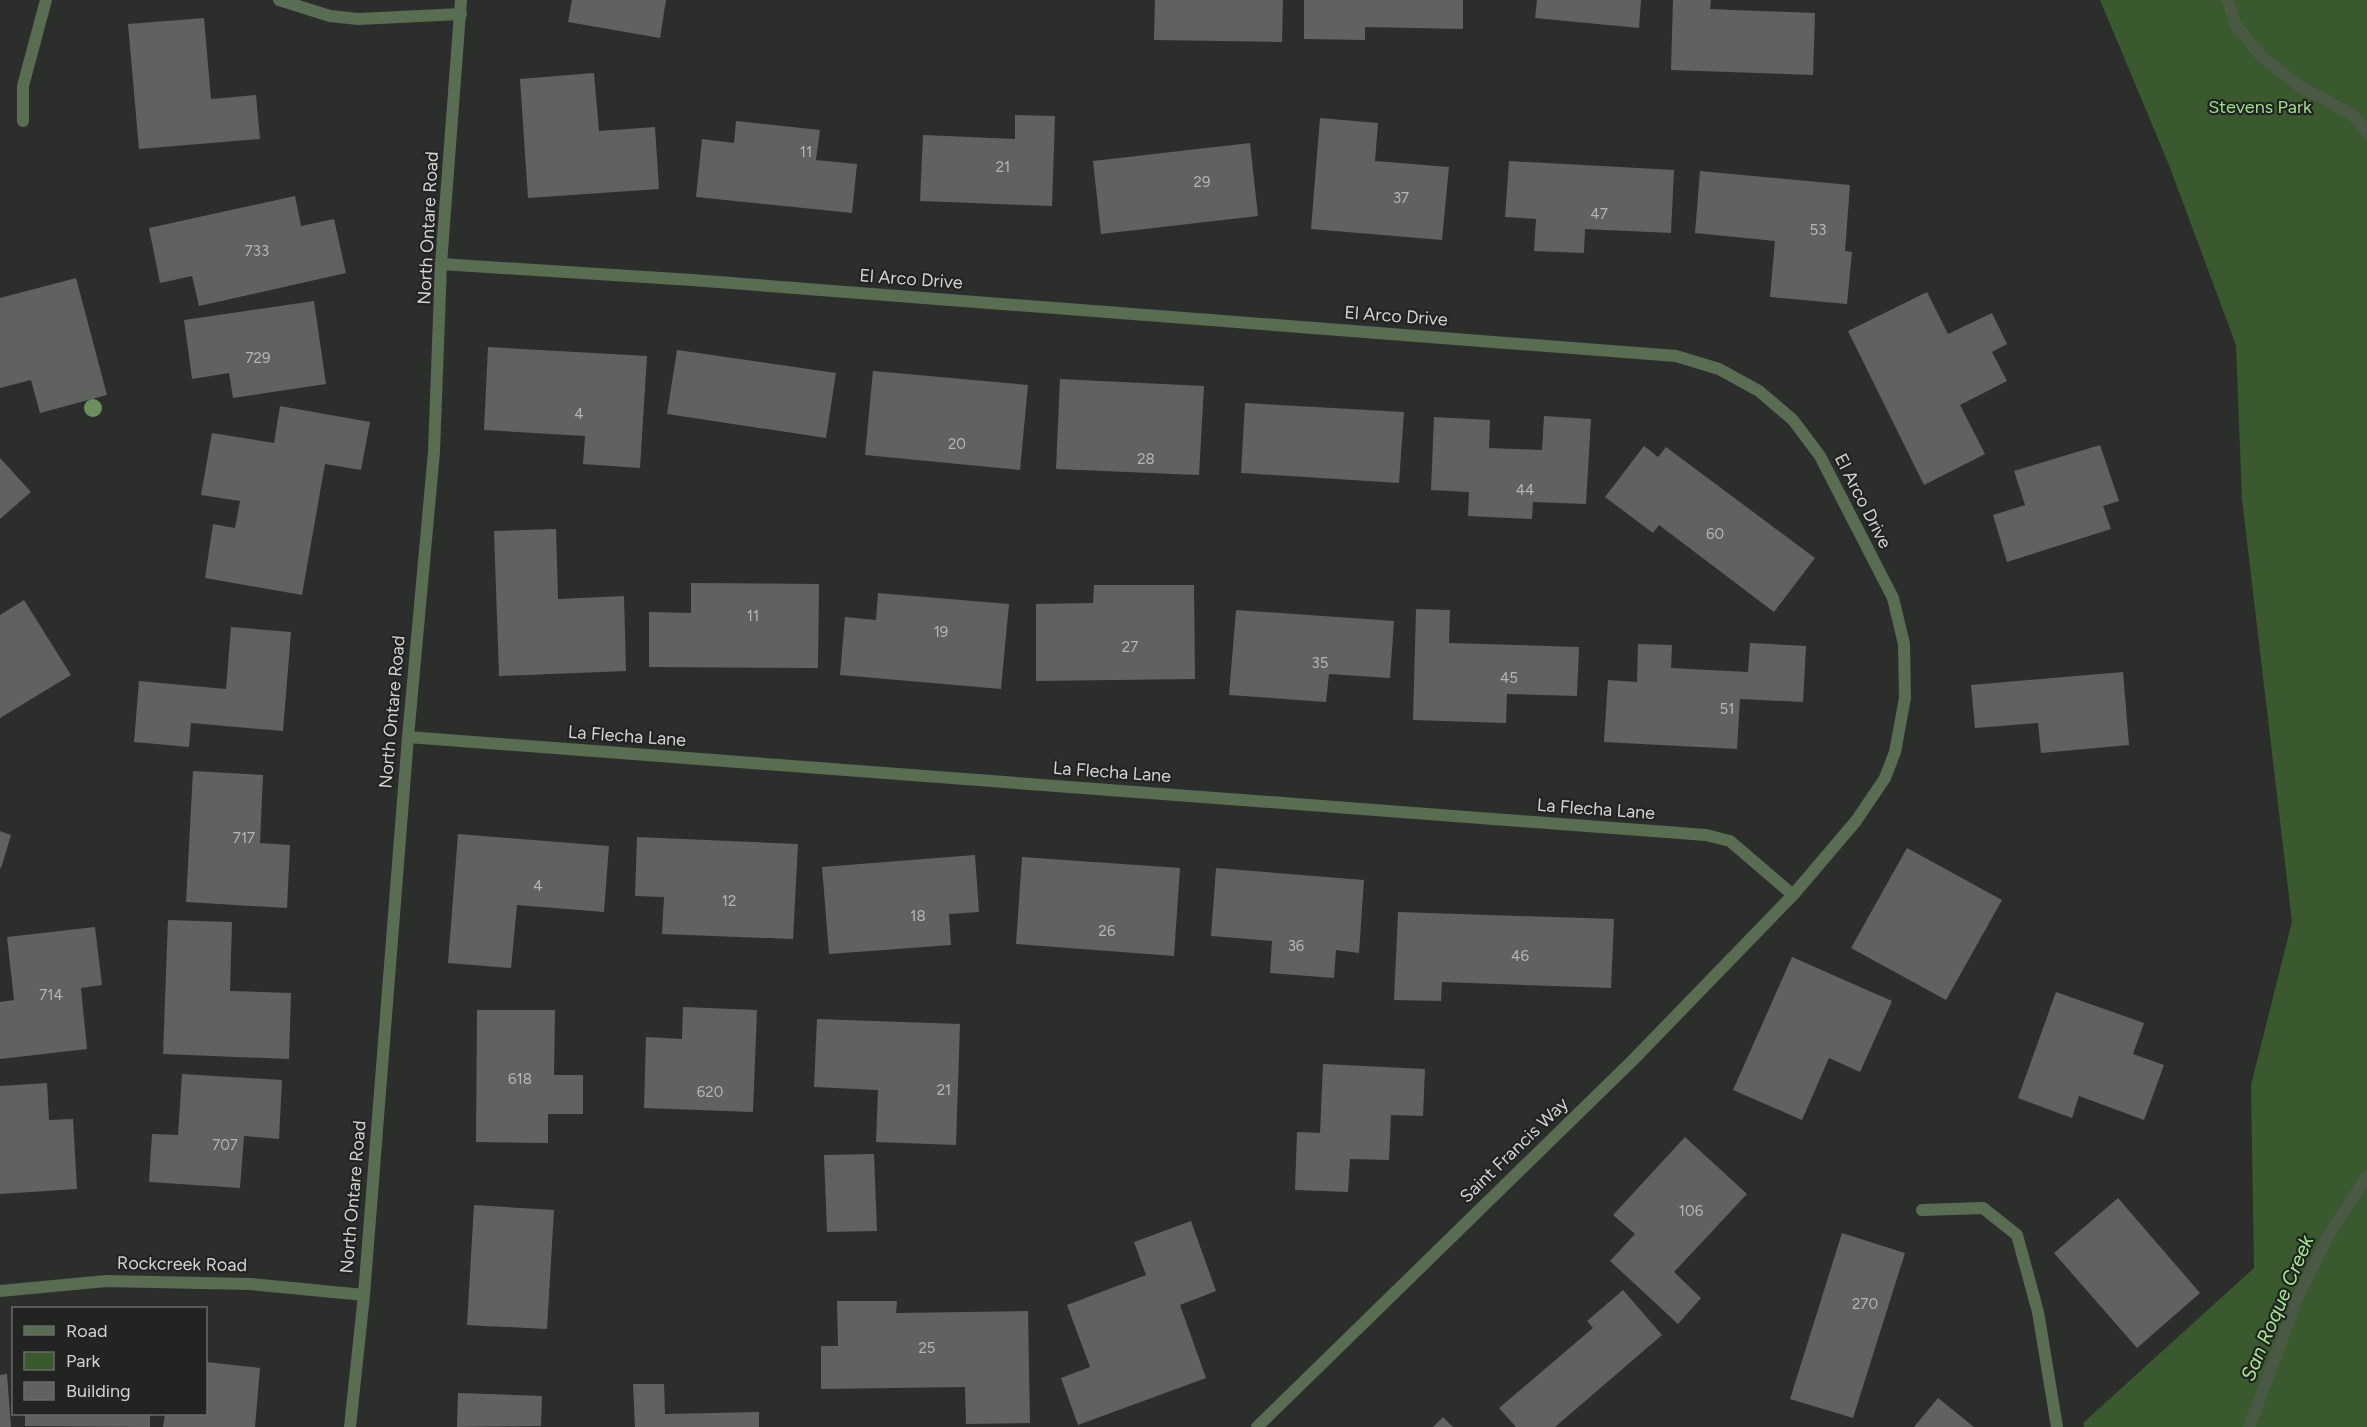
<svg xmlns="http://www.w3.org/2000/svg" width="2367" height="1427" font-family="Figtree,sans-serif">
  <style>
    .green { fill: #3a592f }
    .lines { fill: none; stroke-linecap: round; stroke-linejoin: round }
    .stream { stroke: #495943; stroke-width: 12 }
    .building { fill: #60625f }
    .service { stroke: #596d53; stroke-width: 12 }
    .minor { stroke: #596d53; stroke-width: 12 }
    .tree { fill: #6b8f5f }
    .labels { text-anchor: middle; stroke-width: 4.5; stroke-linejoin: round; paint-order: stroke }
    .number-label { font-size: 15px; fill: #b6b7b5 }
    .park-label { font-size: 18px; fill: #9fdf89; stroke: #222422 }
    .street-label { font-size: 18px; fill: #d2d3d2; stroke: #222422 }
    .water-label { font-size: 20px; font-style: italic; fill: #a8e892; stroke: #222422 }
  </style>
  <rect width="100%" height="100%" fill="#2c2e2c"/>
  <path class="green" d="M2100,0h267v1427h-283l-1,-4 171,-155 -3,-183 41,-163 -50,-423 -6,-154 -67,-180z"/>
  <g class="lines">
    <path class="stream" d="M2228,0l7,24 26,32 38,30 54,29 14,17
      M2249,1427l49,-130 32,-64 37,-57"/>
  </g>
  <path class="building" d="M572,0h94l-6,38 -92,-16z
    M1155,0h128l-1,42 -128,-2z
    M1304,0h159v29l-98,-2v13l-61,-1z
    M1537,0h104l-2,28 -104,-10z
    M1673,0h38l-1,9 105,4 -2,62 -142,-5z
    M204,18l7,81 45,-4 4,44 -121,10 -11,-125z
    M594,73l5,58 56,-4 4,62 -131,9 -8,-119z
    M1015,115l40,1 -3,90 -132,-5 3,-66 92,4z
    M1320,118l58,5 -3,38 74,6 -7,73 -131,-11z
    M736,121l84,9 -4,30 41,4 -5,49 -156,-16 6,-58 32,4z
    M1250,143l8,73 -157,18 -8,-73z
    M1509,161l165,9 -3,63 -86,-4 -1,24 -50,-2 2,-32 -31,-2z
    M1700,171l150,14 -5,66 7,1 -5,52 -77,-7 5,-56 -80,-8z
    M295,196l6,30 33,-7 12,54 -147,33 -7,-30 -32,7 -11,-55z
    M76,278l31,117 -67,18 -9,-33 -31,8v-90z
    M1927,292l21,42 44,-21 15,31 -15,8 15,29 -47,24 25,49 -61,31 -76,-154z
    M314,301l12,83 -93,14 -4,-25 -37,6 -8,-59z
    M488,347l159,9 -7,112 -57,-4 2,-28 -101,-6z
    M677,350l159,23 -10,65 -159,-24z
    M873,371l155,14 -8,85 -155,-15z
    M1060,379l144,7 -5,89 -143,-6z
    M1245,403l159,9 -5,71 -158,-10z
    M280,406l90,16 -9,48 -36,-6 -23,131 -97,-17 8,-54 22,4 5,-27 -39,-6 11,-62 62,10z
    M1544,416l47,3 -5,85 -53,-2 -1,17 -64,-3 1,-24 -38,-2 3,-73 56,3 -1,28 53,2z
    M2100,445l19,56 -16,5 8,23 -104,33 -14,-47 32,-10 -11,-34z
    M1644,446l14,11 8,-10 149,111 -41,54 -115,-87 -6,8 -48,-36z
    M0,458l31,34 -31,27z
    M556,529l2,70 66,-3 2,75 -127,5 -5,-145z
    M691,583l128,1 -1,84 -169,-1v-55l42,1z
    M1094,585h100l1,94 -159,2v-77l57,-1z
    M878,593l131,11 -8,85 -161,-14 5,-58 31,3z
    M24,600l47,75 -71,43v-103z
    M1416,609l34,1 -1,33 130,4 -2,49 -70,-2 -1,29 -93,-3z
    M1236,610l158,11 -4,57 -61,-4 -3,28 -97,-7z
    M231,627l60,5 -8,99 -92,-8 -2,24 -55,-5 5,-61 87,8z
    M1750,643l56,3 -3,56 -63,-3 -3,50 -133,-7 4,-62 29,2 1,-38 34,1 -1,23 77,4z
    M2123,672l6,73 -88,8 -3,-30 -63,5 -4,-43z
    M193,771l70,4 -3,68 30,2 -3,63 -101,-6z
    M0,831l11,4 -10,33h-1z
    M458,834l151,12 -5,66 -87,-7 -6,63 -63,-5z
    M637,837l161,7 -5,95 -131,-5 2,-37 -29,-1z
    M1907,848l95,52 -56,100 -95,-52z
    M975,855l4,57 -30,2 2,31 -122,9 -7,-87z
    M1022,857l158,11 -6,88 -158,-12z
    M1216,868l148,12 -5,73 -23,-3 -2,28 -64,-5 2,-32 -61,-5z
    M1398,912l216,7 -3,69 -169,-6 -1,19 -47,-1z
    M168,920l64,2 -2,69 61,2 -2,66 -126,-5z
    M95,927l7,58 -21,3 6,61 -87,10v-57l14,-2 -7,-63z
    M1792,957l100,44 -32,71 -31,-14 -27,62 -69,-30z
    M2056,992l88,31 -11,31 31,11 -20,55 -65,-24 -7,22 -54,-20z
    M683,1007l74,3 -4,102 -109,-4 2,-71 36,2z
    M477,1010h78l-1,65h29v39h-35v29l-72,-1z
    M817,1019l143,5 -4,121 -80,-3 2,-52 -64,-3z
    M1323,1064l102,5 -2,47 -32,-1 -2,45 -39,-1 -2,33 -53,-2 2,-58 23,1z
    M182,1074l100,6 -3,59 -35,-3 -4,52 -91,-6 3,-48 26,1z
    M47,1083l2,37 24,-1 4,70 -77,5v-108z
    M1685,1137l62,57 -73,78 27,26 -23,26 -68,-63 25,-27 -22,-19z
    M874,1154l3,77 -50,1 -3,-77z
    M2118,1198l82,95 -63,55 -83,-95z
    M474,1205l80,5 -7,119 -80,-4z
    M1191,1221l25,70 -36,14 26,73 -128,47 -17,-47 29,-11 -23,-62 79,-30 -12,-33z
    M1842,1233l63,20 -52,165 -63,-19z
    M1623,1290l39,45 -107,92h-39l-17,-19 94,-80 -6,-7z
    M837,1301h60l-1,12 132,-2 2,112 -64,1 -1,-37 -144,2v-43h17z
    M206,1362l54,6 -5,59h-92l2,-13h41z
    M7,1374l4,53h-11v-52z
    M633,1384h31l1,30 94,-2v15h-124z
    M458,1393l84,3 -1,30 -84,1z
    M1938,1398l36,29h-60z
    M25,1414h125v13l-125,-1z
    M1443,1417l10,10h-20z"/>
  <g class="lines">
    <path class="service" d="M279,0l51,16 28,3 103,-5
      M23,121v-35l23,-86
      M1922,1210l61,-2 34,27 21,77 19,115"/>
    <path class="minor" d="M441,264l251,16 984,76 43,13 40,22 34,29 27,36 73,142 11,46 1,54 -10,54 -10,26 -29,43 -63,74 -161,166 -375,366
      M408,737l1298,98 24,6 63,54
      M0,1291l106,-10 144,3 114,11
      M350,1427l14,-132 44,-558 26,-285 7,-188 20,-264"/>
  </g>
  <circle class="tree" cx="93" cy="408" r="9"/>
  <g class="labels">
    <g class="number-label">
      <text x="806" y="157">11</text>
      <text x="1003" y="172">21</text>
      <text x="1202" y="187">29</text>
      <text x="1401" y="203">37</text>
      <text x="1599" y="219">47</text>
      <text x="1818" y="235">53</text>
      <text x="257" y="256">733</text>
      <text x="258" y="363">729</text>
      <text x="579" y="419">4</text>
      <text x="957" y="449">20</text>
      <text x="1146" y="464">28</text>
      <text x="1525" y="495">44</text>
      <text x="1715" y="539">60</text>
      <text x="753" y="621">11</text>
      <text x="941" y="637">19</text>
      <text x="1130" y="652">27</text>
      <text x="1320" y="668">35</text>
      <text x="1509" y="683">45</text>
      <text x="1727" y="714">51</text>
      <text x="244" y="843">717</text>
      <text x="538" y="891">4</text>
      <text x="729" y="906">12</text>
      <text x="918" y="921">18</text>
      <text x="1107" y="936">26</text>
      <text x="1296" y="951">36</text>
      <text x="1520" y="961">46</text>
      <text x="51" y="1000">714</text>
      <text x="520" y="1084">618</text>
      <text x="944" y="1095">21</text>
      <text x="710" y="1097">620</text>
      <text x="225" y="1150">707</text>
      <text x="1691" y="1216">106</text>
      <text x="1865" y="1309">270</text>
      <text x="927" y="1353">25</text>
    </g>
    <g class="park-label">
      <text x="2260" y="113">Stevens Park</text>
    </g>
    <g class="street-label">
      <text transform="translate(428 228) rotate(-87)" y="6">North Ontare Road</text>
      <text transform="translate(911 279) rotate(4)" y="6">El Arco Drive</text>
      <text transform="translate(1396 316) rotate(4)" y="6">El Arco Drive</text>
      <text transform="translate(1863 501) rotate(63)" y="6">El Arco Drive</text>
      <text transform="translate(392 712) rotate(-85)" y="6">North Ontare Road</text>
      <text transform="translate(627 736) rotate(4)" y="6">La Flecha Lane</text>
      <text transform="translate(1112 772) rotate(4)" y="6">La Flecha Lane</text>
      <text transform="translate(1596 809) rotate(4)" y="6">La Flecha Lane</text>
      <text transform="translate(1514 1150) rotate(-44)" y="6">Saint Francis Way</text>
      <text transform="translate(353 1197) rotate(-85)" y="6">North Ontare Road</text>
      <text transform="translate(182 1264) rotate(1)" y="6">Rockcreek Road</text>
    </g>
    <g class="water-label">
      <text transform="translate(2277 1308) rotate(-67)" y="7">San Roque Creek</text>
    </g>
  </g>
  <rect x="12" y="1307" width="195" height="108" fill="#222422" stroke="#686a68" stroke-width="1.5"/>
  <rect x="24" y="1326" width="30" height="9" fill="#596d53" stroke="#686a68" stroke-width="1.5"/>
  <text x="66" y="1337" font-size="18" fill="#d2d3d2">Road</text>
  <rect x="24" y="1352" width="30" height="18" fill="#3a592f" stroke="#686a68" stroke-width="1.5"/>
  <text x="66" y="1367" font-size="18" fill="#d2d3d2">Park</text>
  <rect x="24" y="1382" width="30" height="18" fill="#60625f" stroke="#686a68" stroke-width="1.5"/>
  <text x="66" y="1397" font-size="18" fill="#d2d3d2">Building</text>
</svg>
